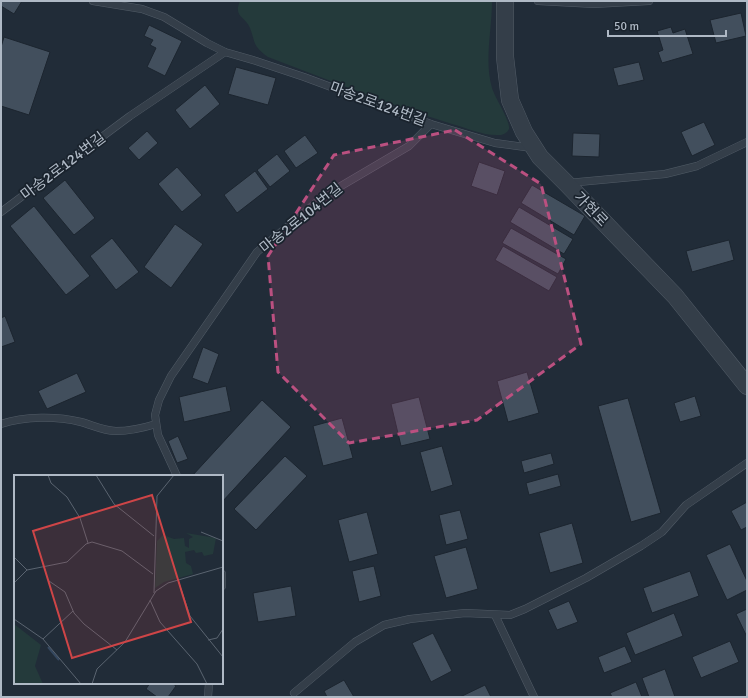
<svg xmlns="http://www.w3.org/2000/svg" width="748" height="698" font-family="Signika,'Noto Sans KR',sans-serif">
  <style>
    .green { fill: #243a3b }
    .building { fill: #424f5d; stroke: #1c252f }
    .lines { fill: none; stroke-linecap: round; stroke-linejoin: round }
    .service-casing { stroke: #525c67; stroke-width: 8 }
    .tertiary-casing { stroke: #525c67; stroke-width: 18 }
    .service { stroke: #343e49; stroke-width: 7 }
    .tertiary { stroke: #343e49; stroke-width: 17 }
    .marked { fill: #bb5080; fill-opacity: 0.2; stroke: #bb5080; stroke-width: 3; stroke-dasharray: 8 5; stroke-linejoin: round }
    .labels { text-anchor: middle; stroke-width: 3.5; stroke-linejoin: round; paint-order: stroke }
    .street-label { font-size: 15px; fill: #afb9c5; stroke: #1a232d }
    .inset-river { fill: none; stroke: #354860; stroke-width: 2 }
    .inset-road { fill: none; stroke: #5a6470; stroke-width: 1 }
    .view { fill: #ce4547; fill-opacity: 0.15; stroke: #ce4547; stroke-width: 2 }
    .inset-edge { fill: none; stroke: #afb9c5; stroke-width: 2 }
  </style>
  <rect width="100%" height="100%" fill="#212c38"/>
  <path class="green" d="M240,1h252c0,29 -8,59 0,87 3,10 19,34 17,41 -2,4 -6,6 -10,6 -15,1 -32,-7 -47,-11 -62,-19 -123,-44 -184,-67 -16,-12 -12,-13 -18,-29 -5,-12 -17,-11 -10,-27z"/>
  <path class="building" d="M1,1h21l-8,13 -13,-8z
    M741,13l5,23 -30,7 -6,-23z
    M149,25l33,16 -17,35 -18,-9 9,-19 -6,-3 3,-5 -9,-4z
    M671,27l2,6 12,-4 8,25 -31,9 -4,-11 5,-2 -6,-19z
    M4,37l46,15 -21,63 -28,-9v-59z
    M639,62l5,18 -26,6 -5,-18z
    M236,67l40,11 -8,27 -40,-11z
    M205,85l15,19 -30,25 -15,-19z
    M704,122l11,23 -23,11 -11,-24z
    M147,131l11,12 -19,17 -11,-12z
    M573,133l27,1 -1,23 -27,-1z
    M305,135l13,18 -22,15 -12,-17z
    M277,154l13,17 -20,16 -13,-17z
    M479,162l26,9 -8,24 -26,-9z
    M177,167l25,28 -20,17 -24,-28z
    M255,171l13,18 -31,24 -13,-18z
    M65,180l30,38 -21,17 -31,-37z
    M532,185l53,31 -11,19 -53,-32z
    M34,206l56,70 -24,19 -56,-69z
    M519,207l54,32 -9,15 -54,-32z
    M175,224l28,20 -32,44 -27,-21z
    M511,228l55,31 -8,15 -56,-31z
    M112,238l27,34 -23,18 -26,-34z
    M729,240l5,20 -42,12 -6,-21z
    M503,246l54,31 -8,14 -54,-31z
    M5,316l10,26 -14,5v-29z
    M203,347l16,7 -11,30 -16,-6z
    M527,372l12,41 -31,9 -11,-41z
    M77,373l9,19 -39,17 -9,-18z
    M226,386l5,25 -47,11 -5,-25z
    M695,396l6,20 -21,6 -6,-19z
    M419,397l11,42 -29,7 -10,-42z
    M628,398l33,115 -30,9 -33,-116z
    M262,400l29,27 -69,75v-26h-30z
    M342,418l11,40 -30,8 -10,-40z
    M178,436l10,23 -11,4 -9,-22z
    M442,446l11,39 -22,7 -11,-40z
    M551,453l3,11 -30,9 -3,-12z
    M285,456l22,20 -51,54 -22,-21z
    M558,474l3,12 -32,9 -3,-12z
    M747,502v25l-6,3 -10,-19z
    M460,510l8,29 -22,6 -7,-30z
    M367,512l11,42 -29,8 -11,-42z
    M572,523l11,40 -33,10 -11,-40z
    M730,544l17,37v9l-20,10 -21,-45z
    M466,547l12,42 -32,9 -12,-42z
    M374,566l7,30 -22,6 -7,-31z
    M690,571l9,25 -47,17 -9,-25z
    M291,586l5,30 -38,6 -5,-29z
    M569,601l9,21 -21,8 -9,-20z
    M747,609v28l-11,-23z
    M674,613l9,23 -48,19 -9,-22z
    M433,633l19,38 -21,11 -19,-39z
    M730,641l9,21 -38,16 -9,-21z
    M625,646l7,16 -28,11 -6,-16z
    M665,669l10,28h-26l-7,-19z
    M344,680l10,17h-27l-3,-6z
    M636,682l6,15h-30l-2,-4z
    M150,683h22l4,3 -8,11h-11l-11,-8z
    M485,685l6,12h-31z"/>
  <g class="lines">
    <defs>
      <path id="service" d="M93,1l49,8 22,8 43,26 18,9 31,9 48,16 127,47 64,19 37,5
        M538,1l56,3 55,-3
        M568,183l97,-9 32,-8 50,-24
        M1,212l129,-96 95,-64
        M1,424c24,-8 56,-8 80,-2 11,3 23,9 35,9 14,0 27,-3 40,-7
        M177,476l-19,-41 -3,-20 4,-15 12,-24 86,-124 67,-56 85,-50 22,-22
        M222,574v12
        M495,615l39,82
        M294,693l61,-51 29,-17 26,-6 55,-6 45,2 15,-6 61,-31 55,-32 21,-14 24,-27 61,-42
        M208,697l1,-14"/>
      <path id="tertiary" d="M505,1v56l5,43 14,32 16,25 26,26 109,113 72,90"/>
    </defs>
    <use href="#service" class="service-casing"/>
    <use href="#tertiary" class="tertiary-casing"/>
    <use href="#service" class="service"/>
    <use href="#tertiary" class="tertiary"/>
  </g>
  <path class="marked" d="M455,130l86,54 40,160 -104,76 -128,23 -71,-71 -10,-116 66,-101z"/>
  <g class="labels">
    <g class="street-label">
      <text transform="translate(378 104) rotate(20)" y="5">마송2로124번길</text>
      <text transform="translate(63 166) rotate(-37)" y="5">마송2로124번길</text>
      <text transform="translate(591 209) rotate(46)" y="5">가현로</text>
      <text transform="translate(301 218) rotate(-39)" y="5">마송2로104번길</text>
    </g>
  </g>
  <g transform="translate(14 475)">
    <rect width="209" height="209" fill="#212c38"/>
    <path d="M172,58l30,5 -3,16 -9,2 -2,-4 -6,1 -2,-3 -9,2 1,11 5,3 2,8 -29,8 -9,6 2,-47 6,-6 11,4 10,-1 1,8 4,2v-9l4,-2zM0,149l27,21 -6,21 8,18h-29z" fill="#243a3b"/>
    <path class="inset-river" d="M34,172l11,13"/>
    <path class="inset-road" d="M34,0l3,8 16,14 13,21 8,25M82,0l18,29 40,32M187,57l22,9M0,82l13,13 40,-8 19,-18 6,-2 30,9 31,23M164,105l12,36 33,41M35,106l16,11 9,21 10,11 33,26M0,108l13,-13M140,118l3,-97 17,-21M136,125l10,22 37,42 10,20M0,144l29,20 38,45M29,164l30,-28M194,165l9,-2 6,-9M78,209l5,-15 28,-27 31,-51 12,-8 55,-16"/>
    <path class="view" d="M138,20l39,127 -119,36 -39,-127z"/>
    <rect width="209" height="209" class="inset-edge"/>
  </g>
  <rect width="748" height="698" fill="none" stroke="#afb9c5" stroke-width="4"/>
  <path d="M608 30v6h118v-6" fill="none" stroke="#afb9c5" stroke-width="2"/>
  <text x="614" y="30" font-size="12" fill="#afb9c5" stroke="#1a232d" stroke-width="3" paint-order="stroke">50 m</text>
</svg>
